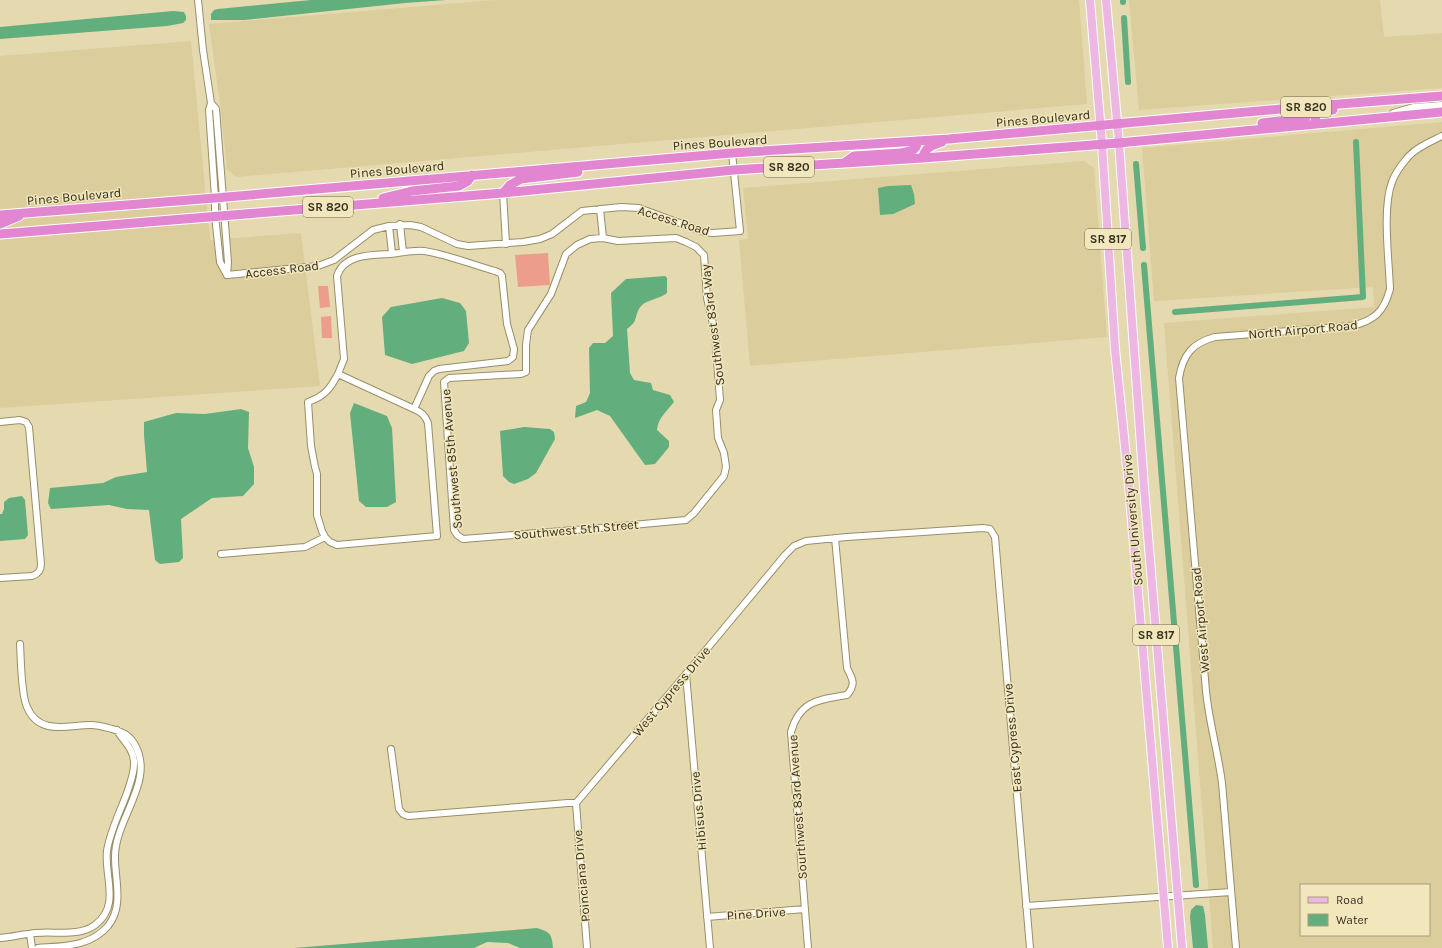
<svg xmlns="http://www.w3.org/2000/svg" width="1442" height="948" font-family="Karla,sans-serif">
  <style>
    .built { fill: #dbcd9c; fill-rule: evenodd }
    .green { fill: #ed9e8b }
    .water { fill: #62af7d }
    .lines { fill: none; stroke-linecap: round; stroke-linejoin: round }
    .canal { stroke: #62af7d; stroke-width: 6 }
    .minor-casing { stroke: #998e67; stroke-width: 8 }
    .major-casing { stroke: #fff; stroke-width: 10 }
    .highway-casing { stroke: #fff; stroke-width: 11 }
    .minor { stroke: #fff; stroke-width: 6 }
    .major { stroke: #eeb6e3; stroke-width: 8 }
    .highway { stroke: #e286d1; stroke-width: 9 }
    .labels { text-anchor: middle; stroke-width: 3; stroke-linejoin: round; paint-order: stroke }
    .shield { fill: #f2e6bc; stroke: #6e674f; stroke-width: 1 }
    .shield-label { font-size: 12px; font-weight: bold; fill: #353120 }
    .street-label { font-size: 13px; fill: #353120; stroke: #f2e6bc }
  </style>
  <rect width="100%" height="100%" fill="#e5d9b0"/>
  <path class="built" d="M495,0h584l8,104 -851,73 -9,-8 -6,-58 -12,-87z
    M1129,0h251l4,37 58,-4v55l-303,22z
    M191,41l19,199 91,-7 19,153 -320,22v-352z
    M1442,122v826h-229l-49,-625 210,-16 -1,-20 -219,14 -12,-153zM1301,885h128v50h-128z
    M1084,161l10,7 13,169 -357,29 -11,-126 9,-1 -5,-51z"/>
  <path class="green" d="M548,253l2,32 -32,2 -3,-32z
    M318,286h10l2,21 -10,1z
    M331,316l1,22h-10l-1,-21z"/>
  <path class="water" d="M311,0h135l-41,3 -160,17h-34v-6l3,-4 4,-1z
    M173,11l11,1 2,4v4l-3,3 -16,3 -167,13v-12z
    M911,185l3,9 1,10 -22,10 -13,1 -2,-27 10,-2z
    M665,276l2,2v15c-7,6 -18,6 -25,12 -5,5 -5,10 -7,15 -1,4 -5,6 -8,9l3,44 4,7 17,3 2,7 17,5 4,7c-7,9 -16,16 -17,28l12,11v6l-14,17 -10,1 -35,-49 -13,-6 -22,8 1,-12 10,-4 4,-9 -1,-45 4,-5h12l8,-7 -2,-43 15,-14z
    M442,298l18,5 6,8 3,32 -5,8 -52,13 -27,-9 -3,-38 9,-10z
    M354,403l33,13 5,12 4,74 -9,5h-21l-7,-6 -9,-88z
    M241,409l8,3 -1,36 6,19v17l-11,12 -31,2 -31,21 2,39 -4,4 -19,2 -5,-4 -6,-50 -22,-1 -18,-4 -58,4 -3,-6 2,-15 53,-5 13,-6 31,-5 -3,-37v-13l32,-9 29,1z
    M524,427l26,2 4,3 1,7 -19,34 -8,6 -14,5 -5,-2 -6,-6 -3,-45z
    M22,496l3,4 3,35 -3,4 -25,2v-27h2l2,-5v-7l5,-4z
    M1196,905l7,1 2,9 3,33h-15l-3,-31 1,-7z
    M537,928c13,4 15,6 16,20h-33l-12,-5 -21,-1 -13,6h-180z"/>
  <g class="lines">
    <path class="canal" d="M1123,0v2
      M1124,18l4,64
      M1136,164l7,84
      M1144,265l52,620
      M1175,312l188,-15 -7,-155"/>
    <defs>
      <path id="minor" d="M198,0l5,50 8,53 -2,7 6,88v18l5,46 7,13
        M211,103l5,6 12,153 -1,13
        M1393,113l21,-6 28,-2
        M503,193l3,51
        M600,209l3,29 -13,1 -13,6 -11,9 -15,40 -23,36 -2,15v27l-5,2 -72,4 -5,4 10,148 3,5 6,4 137,-11 86,-8 8,-7 30,-37 2,-9 -2,-14 -6,-15 -2,-28 4,-10 -5,-67 -8,-35 -3,-43 -8,-8 -10,-5 -10,-4 -58,3 -15,-3
        M400,224l3,28
        M389,226l3,27
        M227,275l91,-9 16,-6 39,-30 16,-4 21,-1 11,2 36,17 11,2 55,-4 17,-3 12,-5 30,-23 39,-4 18,1 65,24 9,1 27,-2 -8,-78
        M0,422l20,-2 6,2 3,5 12,137c0,7 -3,10 -9,12l-32,2
        M325,537l-3,-6 -5,-16v-41l-2,-7 -4,-21 -3,-44c17,-6 22,-13 30,-28
        M221,554l84,-7 20,-10 5,5 7,3 100,-9 -9,-113c-3,-8 -7,-11 -14,-14l-76,-35 6,-15 -7,-83c7,-22 34,-21 53,-22 11,-1 22,-4 34,-3 22,3 49,14 71,20l5,2 2,3 5,48 7,25 -1,8 -5,4 -69,8 -5,2 -5,5 -15,33
        M20,644c1,16 1,50 7,63 12,29 41,18 64,18 7,0 14,2 21,4 9,2 17,6 22,14 23,38 -20,76 -19,115 0,23 9,48 -7,68 -18,21 -45,20 -70,22
        M686,674l24,274
        M391,749l8,60 4,5 5,2 160,-13h8
        M576,803l110,-129 99,-119 9,-9 12,-5 41,-4 136,-9 7,1 5,8 35,411
        M576,803l11,145
        M1026,906l205,-14
        M707,917l98,-8
        M30,934l2,14
        M0,938c12,-1 24,-4 36,-5 19,-2 43,4 59,-8 26,-19 9,-49 12,-74 3,-20 13,-39 20,-58 3,-10 8,-21 7,-32 -1,-13 -11,-20 -17,-31
        M808,948l-17,-216c9,-32 28,-32 56,-37 9,-11 6,-15 0,-27l-12,-130
        M1236,948l-14,-165c-4,-31 -13,-61 -16,-92l-27,-313c4,-23 13,-35 36,-41l136,-11c23,-5 33,-14 39,-37 -1,-29 -8,-81 2,-107 3,-9 10,-18 16,-25 9,-10 22,-15 34,-21"/>
      <path id="major" d="M1090,0l12,144 13,205 14,137 39,462
        M1106,0l13,143 25,344 38,461"/>
      <path id="highway" d="M1262,123l36,-4 8,-2 8,-11
        M1315,123c0,-13 7,-12 18,-13
        M923,158c1,-11 11,-13 19,-16
        M844,163l10,-7 47,-3 12,-3 3,-3 2,-6
        M503,193l7,-8 11,-6 57,-7
        M383,198l29,-7 47,-5 9,-5 4,-6
        M0,215l215,-17 517,-45 217,-14 365,-33 128,-10
        M0,224l19,-8
        M0,234l503,-41 231,-23 189,-12 196,-15 323,-31"/>
    </defs>
    <use href="#minor" class="minor-casing"/>
    <use href="#major" class="major-casing"/>
    <use href="#highway" class="highway-casing"/>
    <use href="#minor" class="minor"/>
    <use href="#major" class="major"/>
    <use href="#highway" class="highway"/>
  </g>
  <g class="labels">
    <g class="shield">
      <rect x="1281" y="97" width="50" height="20" rx="3"/>
      <rect x="764" y="157" width="50" height="20" rx="3"/>
      <rect x="303" y="197" width="50" height="20" rx="3"/>
      <rect x="1085" y="229" width="46" height="20" rx="3"/>
      <rect x="1133" y="625" width="46" height="20" rx="3"/>
    </g>
    <g class="shield-label">
      <text x="1306" y="111">SR 820</text>
      <text x="789" y="171">SR 820</text>
      <text x="328" y="211">SR 820</text>
      <text x="1108" y="243">SR 817</text>
      <text x="1156" y="639">SR 817</text>
    </g>
    <g class="street-label">
      <text transform="translate(1043 118) rotate(-5)" y="5">Pines Boulevard</text>
      <text transform="translate(720 142) rotate(-4)" y="5">Pines Boulevard</text>
      <text transform="translate(397 169) rotate(-5)" y="5">Pines Boulevard</text>
      <text transform="translate(74 196) rotate(-5)" y="5">Pines Boulevard</text>
      <text transform="translate(674 220) rotate(17)" y="5">Access Road</text>
      <text transform="translate(282 269) rotate(-7)" y="5">Access Road</text>
      <text transform="translate(712 325) rotate(-97)" y="5">Southwest 83rd Way</text>
      <text transform="translate(1303 329) rotate(-5)" y="5">North Airport Road</text>
      <text transform="translate(451 459) rotate(-95)" y="5">Southwest 85th Avenue</text>
      <text transform="translate(1132 520) rotate(-95)" y="5">South University Drive</text>
      <text transform="translate(576 529) rotate(-5)" y="5">Southwest 5th Street</text>
      <text transform="translate(1200 620) rotate(-95)" y="5">West Airport Road</text>
      <text transform="translate(671 691) rotate(-50)" y="5">West Cypress Drive</text>
      <text transform="translate(1012 738) rotate(-95)" y="5">East Cypress Drive</text>
      <text transform="translate(797 807) rotate(-94)" y="5">Sourthwest 83rd Avenue</text>
      <text transform="translate(698 811) rotate(-95)" y="5">Hibisus Drive</text>
      <text transform="translate(581 876) rotate(-95)" y="5">Poinciana Drive</text>
      <text transform="translate(756 913) rotate(-4)" y="5">Pine Drive</text>
    </g>
  </g>
  <rect x="1300" y="884" width="130" height="52" fill="#f2e6bc" stroke="#a69e7e"/>
  <rect x="1308" y="897" width="20" height="6" fill="#eeb6e3" stroke="#a69e7e"/>
  <text x="1336" y="904" font-size="12" fill="#353120">Road</text>
  <rect x="1308" y="914" width="20" height="12" fill="#62af7d" stroke="#a69e7e"/>
  <text x="1336" y="924" font-size="12" fill="#353120">Water</text>
</svg>
